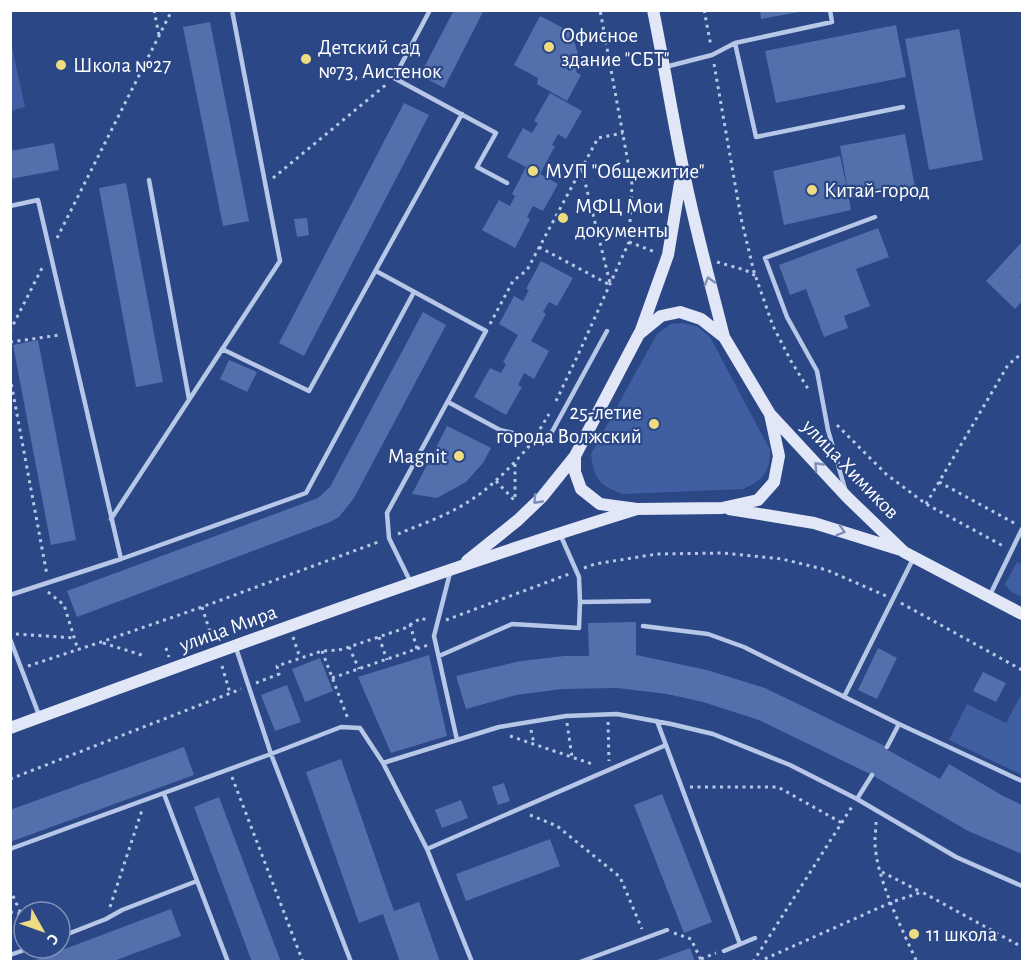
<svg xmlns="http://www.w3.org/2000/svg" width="1033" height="972" font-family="'Alegreya Sans',sans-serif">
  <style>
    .green { fill: #405fa2 }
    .building { fill: #5370ad }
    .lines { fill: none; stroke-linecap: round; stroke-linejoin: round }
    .path { stroke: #b7c7e7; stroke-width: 3; stroke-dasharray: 3 4.5; stroke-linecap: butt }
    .lane { stroke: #b7c7e7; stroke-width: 4.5 }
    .secondary { stroke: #e1e7f7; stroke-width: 12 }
    .oneway { stroke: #7d8fb9 }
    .poi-dot { fill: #eddc80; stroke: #2b4786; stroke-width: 2 }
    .labels { text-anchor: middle; stroke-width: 4.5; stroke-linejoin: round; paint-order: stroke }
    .poi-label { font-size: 21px; fill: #fff; stroke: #2b4786; text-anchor: start }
    .street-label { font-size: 21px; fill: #fff; stroke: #2b4786 }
  </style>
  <rect width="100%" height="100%" fill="#2b4786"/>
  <path class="green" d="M11,43l14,64 -14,4h-1z
    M682,323l15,3 13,11 60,113c0,23 -7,29 -27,39l-120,5c-24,-8 -29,-16 -32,-40l66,-120 14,-10z
    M1017,562l5,3v32l-12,-6 -5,-7z
    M1022,693v82l-73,-35 18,-36 39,19z"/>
  <path class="building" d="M454,10h30l-40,78 -24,-13z
    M760,10h39v2l-38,7z
    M540,16l31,16 10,31 -5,9 5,3 -14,26 -30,-17 1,-6 -24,-13z
    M210,22l39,199 -26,5 -40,-199z
    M896,25l10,52 -130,26 -11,-52z
    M959,29l24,131 -54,10 -24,-131z
    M550,93l32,18 -16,28 -8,-5 -6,11 3,1 -15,28 18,10 -15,27 -10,-5 -6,11 3,2 -15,29 -33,-18 17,-30 11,6 5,-10 -3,-2 14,-27 -19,-10 16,-29 9,5 6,-10 -4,-2z
    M404,103l25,12 -125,241 -25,-13z
    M905,134l10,53 -66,12 2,11 -67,15 -11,-54 67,-15 9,40 -9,-50z
    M54,143l5,27 -49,9v-28z
    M126,183l37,199 -27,5 -37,-199z
    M307,218l2,17 -12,2 -3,-18z
    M878,228l11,29 -33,12 14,37 -26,10 4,12 -24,9 -18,-48 -16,6 -11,-30z
    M1022,242v32l-2,3 2,3v21l-7,8 -29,-28z
    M541,261l32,17 -16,28 -8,-4 -6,10 3,2 -15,27 18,10 -15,28 -10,-6 -6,12 4,2 -16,28 -32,-18 16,-29 11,5 5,-9 -3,-2 15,-27 -19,-11 15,-28 9,5 6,-11 -3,-1z
    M423,312l23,13 -92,173 -15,19 -9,5 -253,95 -10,-26 251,-93 12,-11z
    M38,340l38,200 -25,5 -38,-200z
    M229,360l28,12 -10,20 -27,-13z
    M447,426l44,22 -8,15 -17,19 -29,16 -25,-4z
    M636,622v33l71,15 58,18 122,59 -1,2 54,30 9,-15 54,32 19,9v49l-54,-23 -96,-56 -113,-55 -56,-18 -36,-8 -50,-6 -55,1 -46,6 -50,14 -10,-33 65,-15 43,-5h25l-1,-33z
    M878,648l19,10 -20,41 -19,-9z
    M429,655l18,81 -56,17 -33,-76z
    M320,658l13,33 -28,11 -13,-33z
    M983,672l23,11 -10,19 -23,-11z
    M287,685l14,37 -26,9 -14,-36z
    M184,747l10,28 -184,67v-32z
    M341,759l53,152 25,-9 21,60h-40l-17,-48 -24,9 -53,-151z
    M504,783l6,18 -12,4 -6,-18z
    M662,794l50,128 -28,11 -50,-128z
    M219,797l62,165h-29l-58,-155z
    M461,800l7,18 -26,10 -7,-18z
    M550,839l10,27 -94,35 -10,-27z
    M171,909l10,27 -70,26h-81z
    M690,948l5,14h-41v-1z"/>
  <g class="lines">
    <path class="path" d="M154,10l5,25
      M704,10l7,36
      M714,64l27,154 13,54 19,54 18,35 19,31
      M582,170l28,113
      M273,178l115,-95
      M57,238l115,-228
      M629,242l26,10
      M539,247l71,38
      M717,262l28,8 11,6
      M490,324l23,-43 14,-11 71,-132 25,-5
      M10,331l33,-65
      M10,342l50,-7
      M10,377l37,198
      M556,401l21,-44 52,-115 3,-58 -32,-174
      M837,425l49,49 40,30 79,43
      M540,429l9,-15
      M515,464v37
      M496,481l18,19
      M939,482l77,42
      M926,504l82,-139 14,-12
      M398,534c21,-9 45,-17 65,-29 26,-15 48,-38 67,-60
      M584,568l11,-4 62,-10 66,-1 59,6 45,11 59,26
      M48,592l16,13 14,45
      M901,603l121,67
      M202,607l8,25
      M446,620l123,-46
      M410,624l7,25
      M16,634l58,4
      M293,637l7,21
      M379,637l8,23
      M103,643l42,13
      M349,647l10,22
      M166,648l3,9
      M322,651l26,68
      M28,666l73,-24 101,-35 179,-66
      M222,666l8,27
      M332,678l96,-33
      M256,683l23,-9 -2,-8 45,-15 17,-1 10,-3 56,-19 16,-10 8,3
      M608,722l1,39
      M567,723l5,34
      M531,730l3,14
      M510,736l85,29
      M232,777l71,185
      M10,779l231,-90
      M690,787h88l64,36
      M530,815l27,11 63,51 22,52
      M876,822c0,6 -1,13 -1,19 0,35 27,88 42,121
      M882,872l39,20
      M10,889l11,25
      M110,907l32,-97
      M10,912l14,3
      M60,922l7,1
      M674,933l17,6 11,23
      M701,959l15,-6
      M753,962l100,-157
      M758,962l134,-60 30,-10 100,55"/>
    <path class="lane" d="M430,10l-36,68 102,55 -19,34 30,16
      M735,43l21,94 147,-30
      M665,67l47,-12 23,-12 97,-21 -2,-12
      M149,180l40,219
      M10,206l28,-6 83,359
      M376,271l110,60 -99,182 2,25 21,43
      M222,349l87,42 153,-277
      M448,402l52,28 47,11 60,-110
      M845,489l-17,-59 -11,-59 -30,-54 -22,-59 110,-41
      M111,519l169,-258 -48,-251
      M560,534l19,43 1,25
      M450,573l-16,63 23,104
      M10,595l111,-36 185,-66 108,-201
      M989,597l33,-68
      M643,626l65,8 36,13 155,77 123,57
      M10,639l29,76
      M236,648l35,106 80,208
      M439,656l73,-32 67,4 1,-26 69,-1
      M844,697l70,-140
      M657,721l83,223
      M887,747l12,-23
      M383,763l44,86 239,-104
      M164,794l64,168
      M857,799l15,-24
      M10,849l261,-95 70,-27 19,1 23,35 116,-36 67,-11 51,-2 54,10 42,10 77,31 67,34 99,58 66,29
      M427,849l45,113
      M60,937l46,-18 16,-9 75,-29
      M724,951l31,-13
      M10,955l20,-7
      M580,962l87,-32"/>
    <path class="secondary" d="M653,10c11,53 19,105 30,158 11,57 27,113 41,169
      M680,312l21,7 23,18 46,77 9,42 -5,26 -16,18 -36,8 -85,1 -37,-5 -19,-15 -6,-17v-16l64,-122 22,-18z
      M640,333l28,-78 13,-78
      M770,414l77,83 57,55 118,62
      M729,509l85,14 87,27
      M467,561l51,-41 24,-23 33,-41
      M10,728c208,-76 416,-154 627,-219"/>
  </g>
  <defs><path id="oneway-chevron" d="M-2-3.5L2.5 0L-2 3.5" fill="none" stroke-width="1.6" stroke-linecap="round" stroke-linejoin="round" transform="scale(1.5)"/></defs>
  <g class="oneway">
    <use href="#oneway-chevron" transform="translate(709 281) rotate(-105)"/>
    <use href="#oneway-chevron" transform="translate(818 466) rotate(-133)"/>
    <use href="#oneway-chevron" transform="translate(537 500) rotate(134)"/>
    <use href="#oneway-chevron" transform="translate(841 531) rotate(17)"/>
  </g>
  <g class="poi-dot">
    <circle cx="549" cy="47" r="6"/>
    <circle cx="306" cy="59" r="6"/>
    <circle cx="61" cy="65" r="6"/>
    <circle cx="533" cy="171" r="6"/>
    <circle cx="812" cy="190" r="6"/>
    <circle cx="563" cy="218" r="6"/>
    <circle cx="654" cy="424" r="6"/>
    <circle cx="459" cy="456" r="6"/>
    <circle cx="914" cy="934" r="6"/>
  </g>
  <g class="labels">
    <g class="poi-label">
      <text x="561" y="42">Офисное<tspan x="561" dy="24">здание "СБТ"</tspan></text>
      <text x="318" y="54">Детский сад<tspan x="318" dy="24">№73, Аистенок</tspan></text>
      <text x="73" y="72">Школа №27</text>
      <text x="545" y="178">МУП "Общежитие"</text>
      <text x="824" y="197">Китай-город</text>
      <text x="575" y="213">МФЦ Мои<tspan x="575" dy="24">документы</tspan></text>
      <text x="642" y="419" text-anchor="end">25-летие<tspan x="642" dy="24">города Волжский</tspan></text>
      <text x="447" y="463" text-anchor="end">Magnit</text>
      <text x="926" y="941">11 школа</text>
    </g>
    <g class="street-label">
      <text transform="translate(851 469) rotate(46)" y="7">улица Химиков</text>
      <text transform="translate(228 628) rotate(-20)" y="7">улица Мира</text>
    </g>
  </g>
  <rect width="1033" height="972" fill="none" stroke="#ffffff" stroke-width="24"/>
  <g transform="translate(42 930) rotate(130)"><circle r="28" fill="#2b4786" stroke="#8091b6" stroke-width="1.5"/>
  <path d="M0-4.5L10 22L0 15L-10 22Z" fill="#eddc80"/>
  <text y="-9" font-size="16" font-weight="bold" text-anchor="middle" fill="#ffffff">С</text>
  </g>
</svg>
